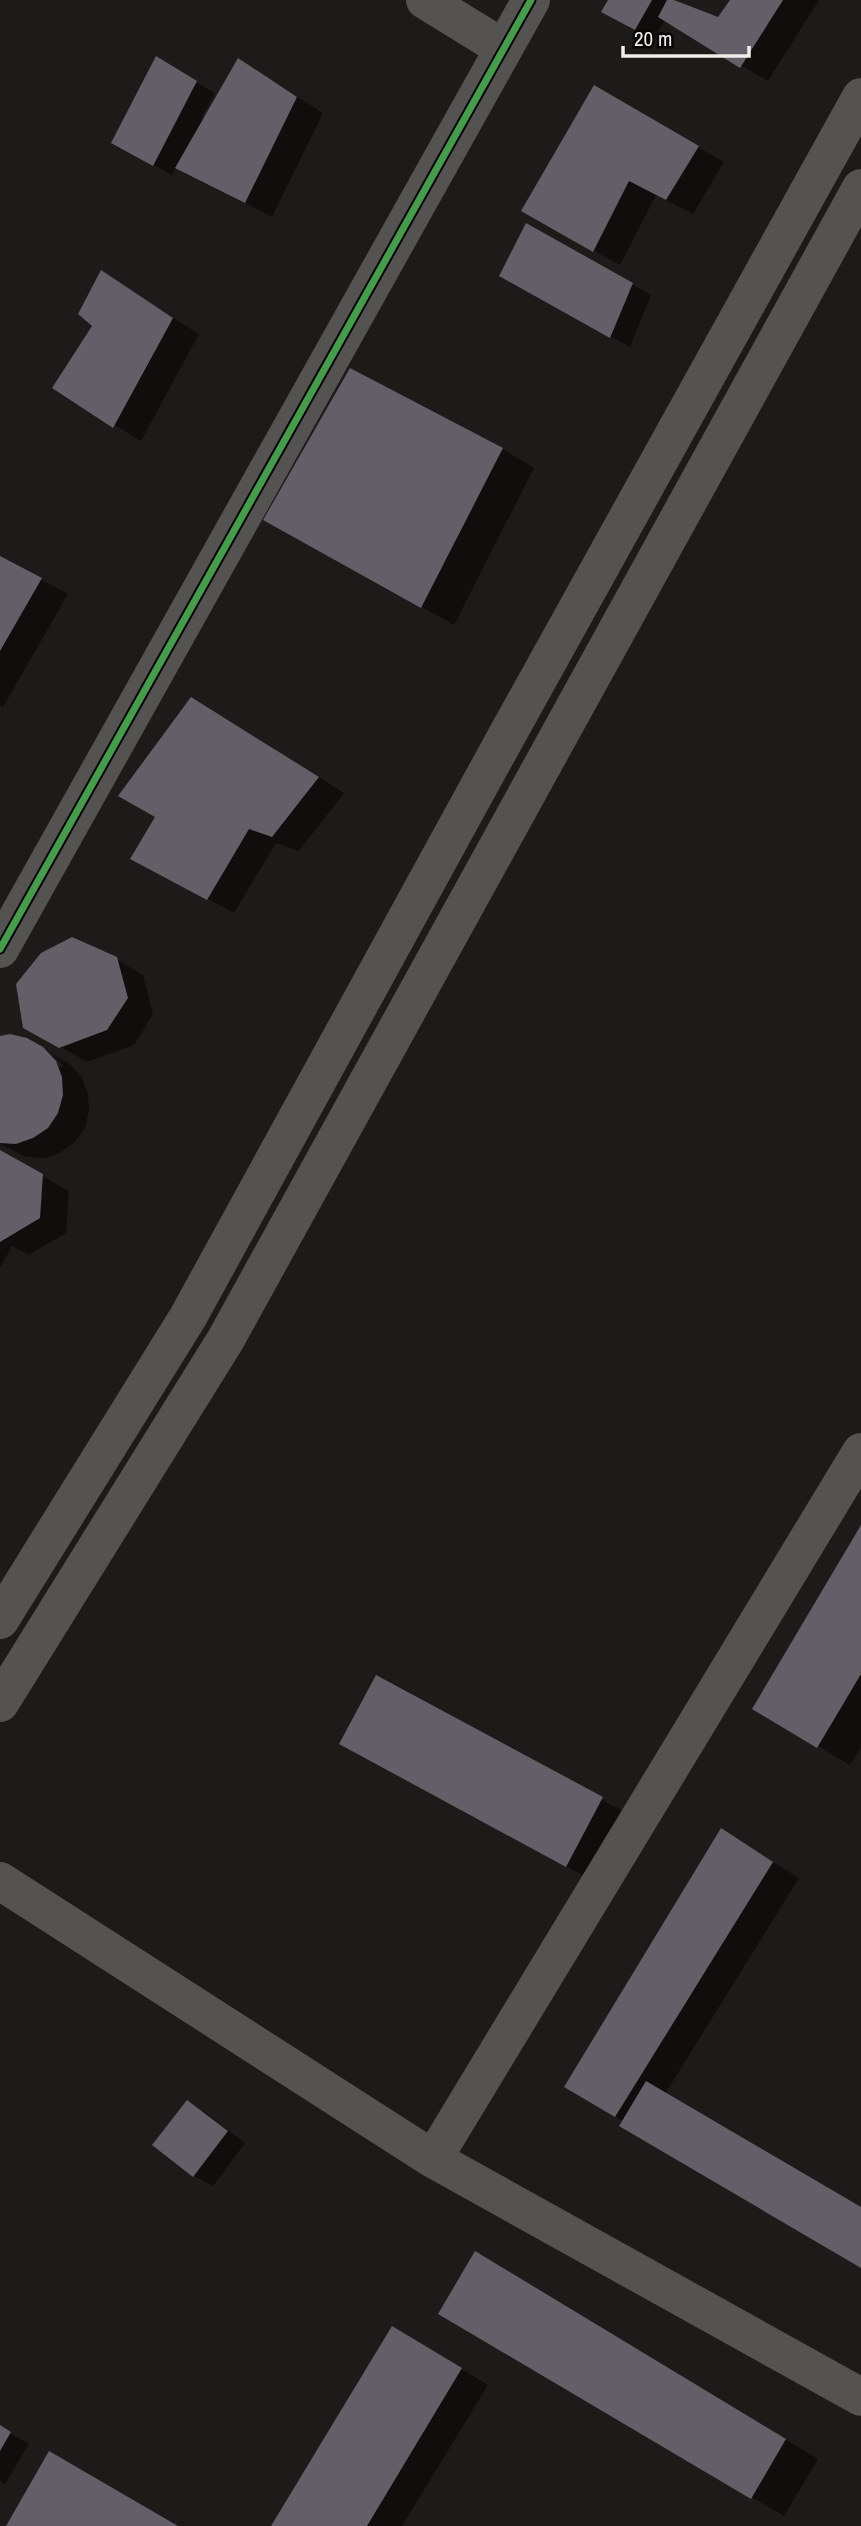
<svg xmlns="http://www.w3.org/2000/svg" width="861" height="2526" font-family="'Archivo Narrow',sans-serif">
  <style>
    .shadow { fill: #0007 }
    .building { fill: #635e67 }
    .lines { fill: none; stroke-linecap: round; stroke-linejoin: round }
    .minor { stroke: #545351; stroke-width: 38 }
    .major { stroke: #545352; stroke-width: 38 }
    .cycleway-casing { stroke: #080605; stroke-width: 11 }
    .cycleway { stroke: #469c4c; stroke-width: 7 }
  </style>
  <rect width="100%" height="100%" fill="#1d1b19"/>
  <path class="shadow" d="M609,0h67l-1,2 44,17 13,-19h87l-51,81 -103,-61 -11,19 -32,-17z
    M156,59l59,34 -14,26 3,2 35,-61 84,53 -51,104 -96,-50 -4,8 -59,-32z
    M594,88l130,74 -31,52 -37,-19 -36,70 -97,-54z
    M527,226l124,69 -21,52 -110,-61z
    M102,273l97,61 -58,107 -87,-53 41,-63z
    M502,449l32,19 -80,157 -156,-87z
    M0,558l68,36 -65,113 -3,-2z
    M218,714l126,79 -45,58 -23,-8 -42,70 -75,-40z
    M116,959l27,16 10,39 -19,31 -47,17 -63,-35z
    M0,1038l44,13 16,17 3,-2 -11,-12 18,10 12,14 6,16 1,17 -4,17 -10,14 -15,11 -16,5 -18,-1 -26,-13z
    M0,1152l69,39 -3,42 -37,22 -17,-9 -12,22z
    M861,1529v218l-11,18 -96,-56z
    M377,1677l251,137 -35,67 -225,-123z
    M747,1846l52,32 -134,216 196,115v57l-294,-179z
    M188,2102l18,11 39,30 -32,43 -19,-10 -40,-31z
    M508,2272l310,187 -34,57 -343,-203z
    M419,2343l69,42 -86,141h-129z
    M0,2427l29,17 -24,40 -5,-3z"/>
  <path class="building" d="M608,0h44l-17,30 -34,-18z
    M667,0h7l44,17 12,-17h53l-43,68 -82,-51z
    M156,56l41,25 -44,85 -42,-23z
    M238,58l59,39 -52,106 -70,-35z
    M594,85l105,61 -33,54 -37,-19 -36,71 -72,-41z
    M526,223l107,60 -23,55 -111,-62z
    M101,270l72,48 -60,110 -61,-40 40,-62 -14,-12z
    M350,368l153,80 -82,160 -158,-88z
    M0,556l42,22 -42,73z
    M191,697l128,80 -47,60 -23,-8 -42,71 -77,-41 25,-42 -37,-21z
    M72,937l45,20 11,41 -21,32 -48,18 -36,-20 -7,-44 25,-31z
    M10,1034l17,4 16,9 13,14 6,16 1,18 -5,18 -10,15 -15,10 -17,6 -16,-1v-107z
    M0,1150l43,24 -3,44 -40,24z
    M861,1525v149l-44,74 -65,-39z
    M376,1675l227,122 -37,70 -227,-123z
    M721,1828l52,34 -158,255 -51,-30z
    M646,2081l215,126v61l-242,-142z
    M187,2100l41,31 -35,46 -41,-32z
    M475,2251l311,188 -35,60 -313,-185z
    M392,2326l70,42 -95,158h-96z
    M0,2425l11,7 -11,19z
    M49,2451l129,75h-172z"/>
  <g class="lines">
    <path class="minor" d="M425,0l78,48
      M0,949l531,-949
      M0,1881l433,278 428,238
      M433,2159l428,-707"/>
    <path class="major" d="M0,1620l188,-303 313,-571 360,-649
      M0,1703l226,-364 635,-1151"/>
    <defs>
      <path id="cycleway" d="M0,949l531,-949"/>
    </defs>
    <use href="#cycleway" class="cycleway-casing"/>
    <use href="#cycleway" class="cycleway"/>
  </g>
  <path d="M623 46v10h126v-10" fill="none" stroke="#f0edea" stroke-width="3.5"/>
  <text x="634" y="46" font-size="21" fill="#f0edea" stroke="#080605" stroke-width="5" paint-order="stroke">20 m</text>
</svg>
